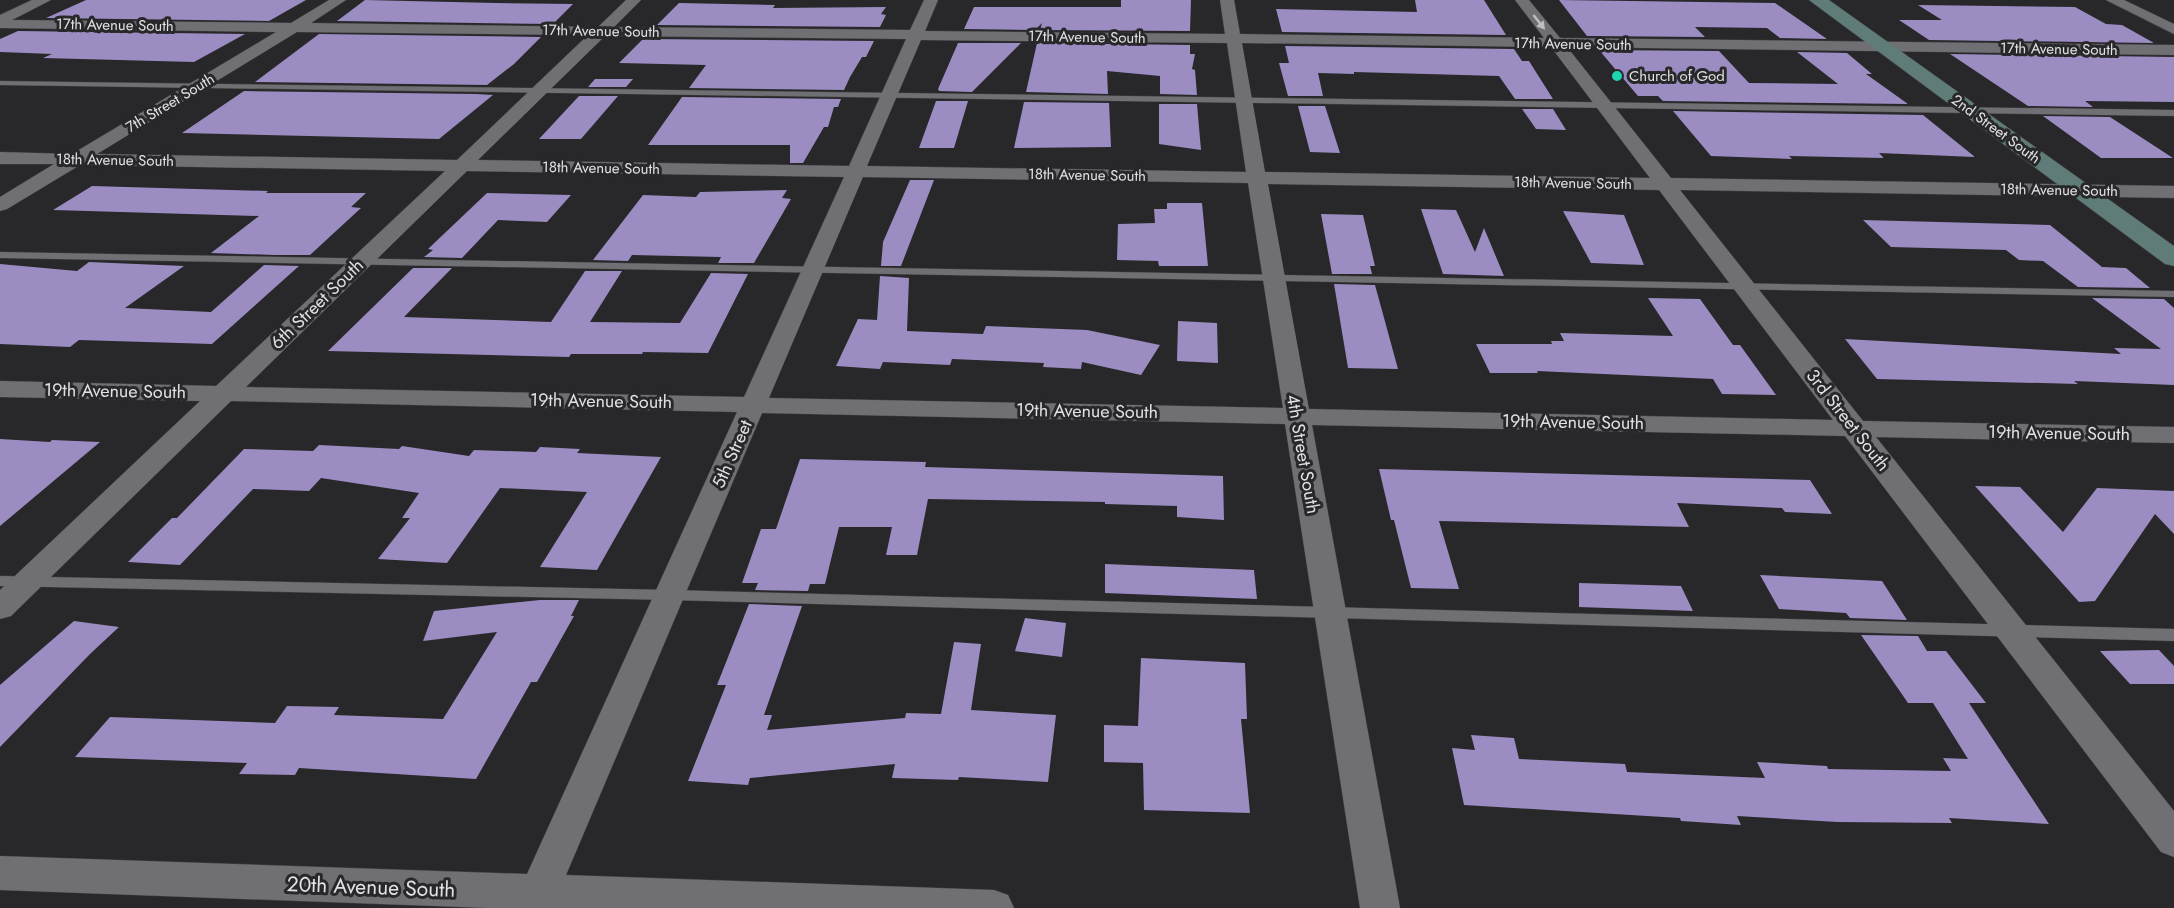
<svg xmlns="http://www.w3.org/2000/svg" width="2174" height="908" font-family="Jost,sans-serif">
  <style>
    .building { fill: #9b8dc2 }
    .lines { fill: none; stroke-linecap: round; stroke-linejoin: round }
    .lane-casing { stroke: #424245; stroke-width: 1 }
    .street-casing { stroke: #424245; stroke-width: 1 }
    .secondary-casing { stroke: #424245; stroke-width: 1 }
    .lane { fill: #706f73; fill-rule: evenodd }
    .street { fill: #706f73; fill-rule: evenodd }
    .secondary { fill: #5f7c78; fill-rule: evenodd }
    .oneway { fill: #bfbfc1 }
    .poi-dot { fill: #1ed5b1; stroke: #28272a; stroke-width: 2 }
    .labels { text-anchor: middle; stroke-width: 6; stroke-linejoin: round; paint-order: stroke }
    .far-street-label { font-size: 15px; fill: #e1e1e3; stroke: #28272a }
    .far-poi-label { font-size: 15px; fill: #e1e1e3; stroke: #28272a; text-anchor: start }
    .street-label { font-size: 18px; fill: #e1e1e3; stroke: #28272a }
    .near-street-label { font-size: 21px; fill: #e1e1e3; stroke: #28272a }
  </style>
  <rect width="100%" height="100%" fill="#28272a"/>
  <path class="building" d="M86,0h220l-37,21 -223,-3z
    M365,0l131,3 77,1 -20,20 -216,-3z
    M1121,0h70l-1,31 -150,-1 2,-7 -7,7 -71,-1 10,-22h147z
    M1415,0h69l22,35 -224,-3 -6,-23 141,3z
    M1559,0l216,3 52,36 -47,-1 -13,-10 -72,-1 10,10 -118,-1z
    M679,3l96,2 -2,3 113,-1 -5,7 5,1 -6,12 -223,-2z
    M1918,5l157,2 31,17 16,1 32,18 -225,-3 -30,-20h43z
    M18,31l227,3 -51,28 -151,-4 9,-4 -52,-2v-13z
    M319,34l222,3 -27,27 -27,21 -232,-3z
    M643,39l231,2 -8,16h-4l-12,20 -6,13 -155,-2 17,-23 -87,-2z
    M958,43h63l-49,49 -33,-1 -1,-2z
    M1037,43l153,2v9h5l-3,15 3,1 2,25 -37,-1v-18l-53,-5 1,23 -82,-2z
    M1285,46l229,3 8,12h7l24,38h-38l-16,-23 -145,-4v2l-36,-1 5,23h-35l-9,-33h10z
    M1599,50l120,1 30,32 89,1 -41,-32 50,1 25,21h-6l42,30 -245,-3 -5,-5h-20z
    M1950,54l224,3v45l-89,-1 8,6 -65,-1z
    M595,79h38l-7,8h-38z
    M244,91l232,3 17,1 -54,44 -257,-6z
    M579,96h39l-37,43h-42z
    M682,97l159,2 -3,8h-4l-6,20h-4l-21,36h-13v-18h-142z
    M936,101h32l-14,47h-35z
    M1024,102l85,1 2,44 -97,1z
    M1159,104h38l4,46 -42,-6z
    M1298,106h27l15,47 -30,-1z
    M1522,109h31l13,21 -30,-1z
    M1673,111l250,4 52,42 -96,-4 5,5 -95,-2 3,3 -81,-3z
    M2043,116l67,1 63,41h-72z
    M910,180h24l-33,86h-20l2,-24z
    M92,186l176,5 -2,2h100l-15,14 10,1 -51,47h-35l-64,-2 48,-37 -206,-6z
    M787,190l-5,8 9,1 -37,64h-36l3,-6 -89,-2 -4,6 -35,-1 50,-65 53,2 4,-5z
    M487,193l84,2 -24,27 -49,-2 -36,38 -38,-1 9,-7 -5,-1z
    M1167,203h35l6,63h-49l-1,-5 -41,-1 1,-36 37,-1 -1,-14h13z
    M1421,209l35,1 19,42 9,-24 20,48 -61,-2z
    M1563,211l61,4 20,50 -53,-2z
    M1321,214l42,1 12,51h-5l2,8h-40z
    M1863,220l187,5 52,42 24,1 24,20 -72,-1 -35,-26 -24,-1 -13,-10 -115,-3z
    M89,262l95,4 -59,42 86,4 53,-47 35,1 -87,78 -133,-4 -9,7 -70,-3v-80l77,7z
    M413,268h39l-48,49 147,5 34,-51h37l-32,51 90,1 31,-50 37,1 -40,79 -65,-1 -1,2h-71l-2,3 -241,-6z
    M880,276l29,2 -2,53 76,3 3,-8 101,4 73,15 -19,30 -59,-13 -1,7 -38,-2 1,-4 -92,-4 -2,6 -67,-3 -3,7 -44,-3 22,-47 19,1z
    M1334,284l41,1 23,84 -50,-1z
    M1648,298l52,1 33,46h7l36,50 -54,-1 -9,-15 -176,-8 1,2h-48l-14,-29h76l-1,-3h13l-4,-8 113,3z
    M2092,298l72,1 10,9v77l-100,-4 4,3 -201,-5 -32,-40 276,15 -7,-6 47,1z
    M1178,321l39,2 1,40 -41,-2z
    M0,439l50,3 2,-2 48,2 -100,84z
    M319,445l80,4 3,-3 67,10 5,-6 62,2 4,-5 40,2 -3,4 84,4 -64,113 -57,-3 47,-75 -87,-4 -53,75 -69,-4 32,-41h-8l17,-25 -98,-15 -12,13 -56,-2 -73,76 -52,-3 44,-44h5l67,-69 69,2z
    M800,459l126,3 -1,5 298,9 1,44 -47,-3v-11l-72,-2v-2l-177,-3 -11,56h-31l6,-28h-53l-14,57h-15l-2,7 -53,-1 3,-7h-16l19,-54h15z
    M1379,469l431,11 22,34 -47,-2 -3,-4 -105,-5 12,24 -250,-6 20,68 -48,-1 -17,-68h-3z
    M1975,486l45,1 43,45 34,-44 77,3v43l-19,-20 -60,87 -16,1z
    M1105,564l149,6 3,29 -152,-6z
    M1760,575l122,6 25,39 -57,-2 -4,-5 -67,-4z
    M1579,583l102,3 12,25 -114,-4z
    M540,600h39l-8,16h3l-37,66h-6l-55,97 -177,-11 -4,7 -56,-1 8,-11 -172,-6 35,-40 165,6 12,-17 52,1 -5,8 109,4 54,-87 -74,9 11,-30z
    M749,604l53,2 -38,109h8l-5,15 138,-12 1,-5 35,1 13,-72 27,2 -10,66 85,5 -8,67 -89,-5 -1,3 -66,-2 3,-14 -145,14 -2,7 -60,-4 38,-96h-9z
    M1025,618l41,5 -4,34 -47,-6z
    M74,621l45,6 -29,27 -90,93v-62z
    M1861,635l57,1 9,15h19l40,52h-17l80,121 -100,-6 3,5 -115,-1 -100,-6 4,9 -60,-4 -1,-3 -216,-13 -12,-57 23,2 -4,-15 43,3 5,21 106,5 2,8 138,6 -8,-16 70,4 1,3 123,2 -8,-13 25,1 -35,-56h-25z
    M2159,650l15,16v18h-44l-30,-33z
    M1141,658l104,5 2,56h-6l9,94 -106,-3 -1,-47 -39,-1v-37l34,1z"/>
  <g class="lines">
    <defs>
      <path id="lane" d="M0,81l2174,29v6l-2174,-31z
        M0,252l2174,39v6l-2174,-39z
        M0,576l670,14 1504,39v12l-1504,-41 -670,-14z"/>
      <path id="street" d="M32,0h19l-39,20 279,3 38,-23h17l-35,23 287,4 28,-27h15l-27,27 296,3 14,-30h14l-13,31 300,3 -5,-34h14l6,34 304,4 -29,-38h14l31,38 614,7v10l-607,-8 104,131 503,8v12l-494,-8 183,231 311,6v16l-298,-6 298,374v46l-13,-5 -316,-416 -533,-11 88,483h-40l-75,-484 -523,-11 -196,462 428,15 14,5 6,13h-526l-488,-18v-34l527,18 210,-462 -506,-11 -220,215 -11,3v-29l200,-189 -200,-4v-16l216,5 229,-215 -365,-6 -73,44 -7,2v-14l54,-33h-54v-12l72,2 204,-122 -276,-4v-13zM297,32l291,3 -131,125 -360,-6zM605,36l301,3 -57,127 -371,-6zM921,40l306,3 19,129 -379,-6zM1242,43l309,4 99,131 -385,-6zM467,171l377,6 -100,220 -498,-10zM863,177l385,6 35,225 -514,-10zM1268,184l391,6 174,230 -524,-11z
        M2106,0h18l50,24v10z"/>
      <path id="secondary" d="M1809,0h20l345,246v20l-9,-2z"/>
    </defs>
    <use href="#lane" class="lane-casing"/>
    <use href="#street" class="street-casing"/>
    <use href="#secondary" class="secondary-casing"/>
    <use href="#lane" class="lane"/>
    <use href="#street" class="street"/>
    <use href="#secondary" class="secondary"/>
  </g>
  <defs><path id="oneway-solid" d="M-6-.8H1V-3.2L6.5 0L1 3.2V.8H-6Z" transform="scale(1.5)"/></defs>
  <use class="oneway" href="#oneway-solid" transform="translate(1539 22) rotate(52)"/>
  <circle class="poi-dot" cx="1617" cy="76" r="6"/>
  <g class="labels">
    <g class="far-street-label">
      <text transform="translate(115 25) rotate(1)" y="5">17th Avenue South</text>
      <text transform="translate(601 31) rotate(1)" y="5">17th Avenue South</text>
      <text transform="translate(1087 37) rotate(1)" y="5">17th Avenue South</text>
      <text transform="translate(1573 44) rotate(1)" y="5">17th Avenue South</text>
      <text transform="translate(2059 49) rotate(1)" y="5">17th Avenue South</text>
      <text transform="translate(170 103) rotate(-31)" y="5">7th Street South</text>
      <text transform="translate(1996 129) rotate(36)" y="5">2nd Street South</text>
      <text transform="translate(115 160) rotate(1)" y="5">18th Avenue South</text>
      <text transform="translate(601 168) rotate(1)" y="5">18th Avenue South</text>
      <text transform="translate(1087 175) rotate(1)" y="5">18th Avenue South</text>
      <text transform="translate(1573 183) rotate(1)" y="5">18th Avenue South</text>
      <text transform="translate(2059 190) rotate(1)" y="5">18th Avenue South</text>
    </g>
    <g class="far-poi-label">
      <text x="1629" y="81">Church of God</text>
    </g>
    <g class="street-label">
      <text transform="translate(317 304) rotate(-44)" y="6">6th Street South</text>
      <text transform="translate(115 391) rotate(1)" y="6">19th Avenue South</text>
      <text transform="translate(601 401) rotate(1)" y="6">19th Avenue South</text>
      <text transform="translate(1087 411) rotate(1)" y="6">19th Avenue South</text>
      <text transform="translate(1848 420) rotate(52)" y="6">3rd Street South</text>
      <text transform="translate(1573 422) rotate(1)" y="6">19th Avenue South</text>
      <text transform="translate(2059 433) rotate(1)" y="6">19th Avenue South</text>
      <text transform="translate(732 454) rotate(-66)" y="6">5th Street</text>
      <text transform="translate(1303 454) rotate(80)" y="6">4th Street South</text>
    </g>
    <g class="near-street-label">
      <text transform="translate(371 887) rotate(2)" y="7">20th Avenue South</text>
    </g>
  </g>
</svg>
